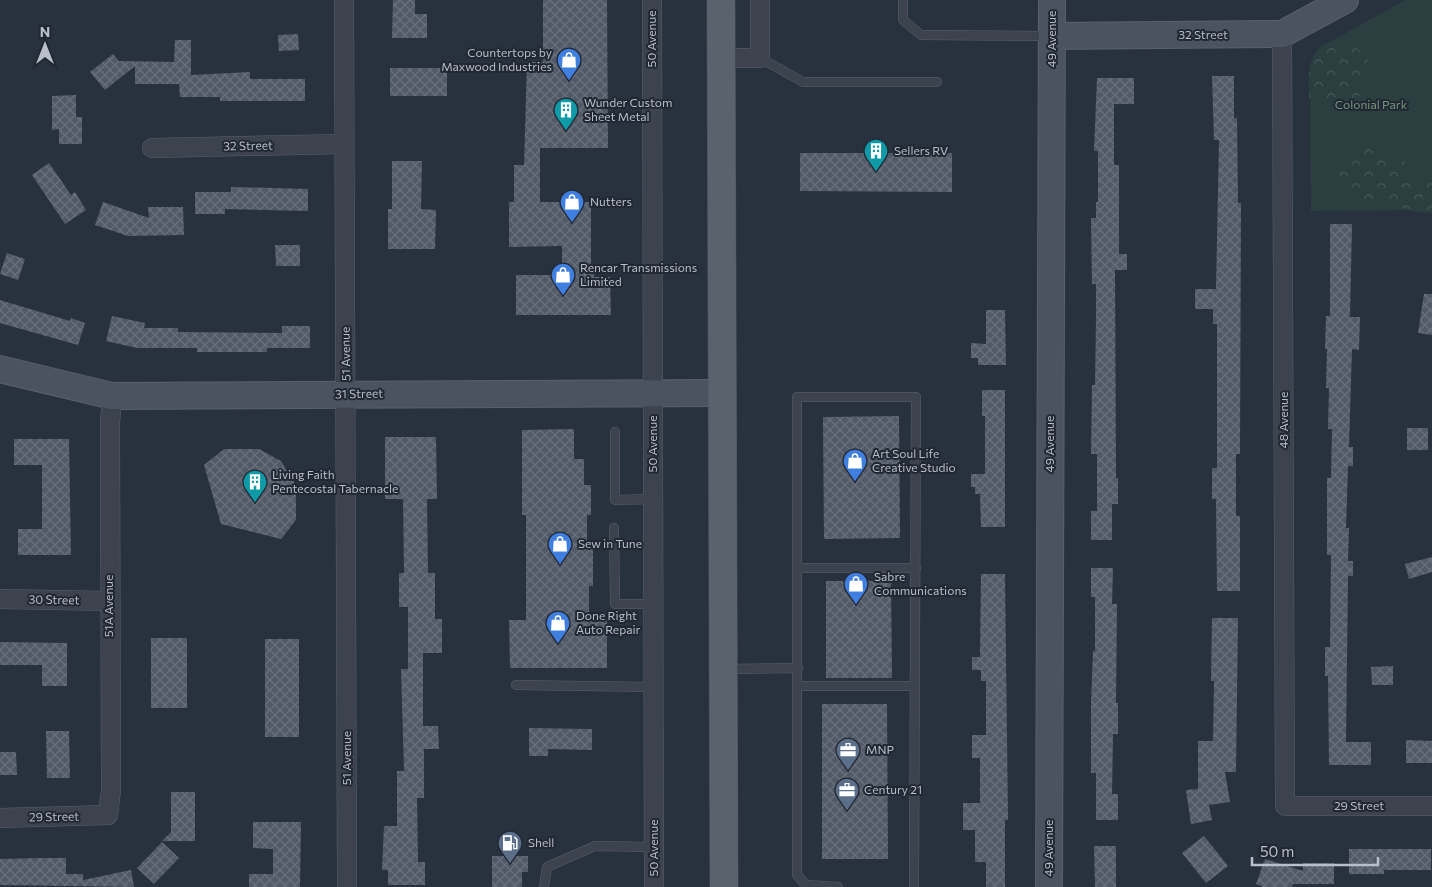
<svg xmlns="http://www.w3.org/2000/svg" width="1432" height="887" font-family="Commissioner,sans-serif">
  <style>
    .green { fill: #2b3e40 }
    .forest { fill: url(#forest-crowns) }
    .building { fill: url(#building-cross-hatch) }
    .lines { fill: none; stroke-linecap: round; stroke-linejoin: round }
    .lane-casing { stroke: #5a616c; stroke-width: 10 }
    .street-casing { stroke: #5a616c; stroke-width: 20 }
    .secondary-casing { stroke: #5a616c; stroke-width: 28 }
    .primary-casing { stroke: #464c57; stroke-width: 29 }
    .lane { stroke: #3c434e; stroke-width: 9 }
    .street { stroke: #3c434e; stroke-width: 19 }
    .secondary { stroke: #4b5361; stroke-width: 26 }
    .primary { stroke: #5a626e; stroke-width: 28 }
    .labels { text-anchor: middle; stroke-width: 4; stroke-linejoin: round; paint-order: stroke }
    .street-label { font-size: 12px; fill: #b9bfc9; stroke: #212833 }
    .poi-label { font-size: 12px; fill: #b9bfc9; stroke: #212833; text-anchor: start }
    .park-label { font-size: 12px; fill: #72977b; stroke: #212833 }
  </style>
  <defs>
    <pattern id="forest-crowns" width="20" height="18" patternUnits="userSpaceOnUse" patternTransform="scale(1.25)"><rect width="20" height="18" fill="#2b3e40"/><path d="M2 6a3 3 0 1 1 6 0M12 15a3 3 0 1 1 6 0" fill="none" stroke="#48585a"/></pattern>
    <pattern id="building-cross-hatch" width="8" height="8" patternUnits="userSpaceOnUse" patternTransform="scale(1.25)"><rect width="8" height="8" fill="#525a68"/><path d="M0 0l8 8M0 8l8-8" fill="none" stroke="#69707c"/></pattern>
  </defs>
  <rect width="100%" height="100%" fill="#28313e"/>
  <path class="green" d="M1405,0h27v210l-121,1 -1,-129 14,-37z"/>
  <path class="forest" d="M1325,43h21l21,11 4,15 -15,34 -47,-4c0,-22 -3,-42 16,-56z
    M1368,148l35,10 5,14 7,8 17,-4v37l-14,-1 -55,-13 -25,-19 -1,-16 12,-10z"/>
  <path class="building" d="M393,0h22v14h12v24h-35z
    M543,0h64l1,148h-68v54h51v64h3v11h16l1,38h-95v-40h46v-29l-53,1v-45h5v-37h10l3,-103h16z
    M298,34l1,16 -20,1 -1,-16z
    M175,40h16v35l59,-3v7h55v22h-85v-4h-40l-1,-13h-44v-18l-30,24 -15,-18 23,-18 6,7 55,1z
    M390,68h57v28h-57z
    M1212,76h22v42h3l1,85h3l-1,251h-4v62h4v75h-23l-1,-92h-4v-31h5v-144h-4v-15h-18v-20h21l3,-149h-5z
    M1097,78h37v26h-20v61h5v89h8v16h-12l1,208h2v26h-6v36h-21v-29h6v-57h-6l1,-69h3l1,-67v-34h-4l-1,-66h5v-16h2v-51h-4z
    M76,95v22h6v27h-23v-15l-7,1v-34z
    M800,153h152v39l-152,-1z
    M392,161h30l-1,48 15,1 -1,39h-47v-40h4z
    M49,163l22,32 4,-3 11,18 -21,14 -33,-49z
    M231,187l77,2v22l-83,-2v5h-30v-22h36z
    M103,202l46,16 -1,-11h35l1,28 -56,1 -33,-11z
    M1330,224h22l-2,93h10l-1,33 -7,-1 -3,98h4v19h-5l-2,62h3l-1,33h5v15h-5l-2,166h25v23h-42l-1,-89h-3v-29h5l1,-92h-4v-77h4l1,-49h-4l1,-41h-3l1,-39h-2l1,-33h4z
    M275,245h25v21h-24z
    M7,253l18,6 -7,21 -18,-6z
    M1424,294h8v41l-14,-2z
    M0,300l70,21 1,-3 14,5 -7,22 -78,-22z
    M986,310h19l1,55h-28v-7h-7v-15l15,1z
    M112,316l33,7 -1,5h34v4l104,1v-7h28v22h-43v4h-70v-4h-60l-31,-7z
    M982,390h23v137h-24l-1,-33h-5v-7h-4v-13h14v-58h-3z
    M899,416l1,122 -76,1 -1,-122z
    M1407,428h21v22h-21z
    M574,429v30h10v26h7v30h-4v29h6v42h-4v33h18v49h-97l-1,-48h17v-105h-4v-85z
    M385,437h51l1,62h-10l1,74h7v46h7v34h-19v73h15l1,23h-15v49h-7l1,64h7v23h-37v-15h-6l2,-44h13v-55h7l-3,-102h7v-62h-9v-34h5l-1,-74h-18z
    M14,439h55l2,116h-53v-26h24v-64h-28z
    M224,449h35l22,12 15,24v35l-15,19 -60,-15 -17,-59z
    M1432,557v15l-23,7 -4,-15z
    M1091,568h22l-1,36h5l-1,99h2v31h-5l-1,60h6v26h-22v-47h-5v-70l2,-52h2v-54h-4z
    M981,574h24l3,246h-3v67h-19v-25h-11v-32h-12v-27h17v-45h-8v-23h14v-54h-5v-11h-9v-13h8z
    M826,581h65l1,97h-66z
    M1212,618h26l-2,154h-11l5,30 -21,3 3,15 -21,4 -5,-34 12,-1v-48h15l1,-60h-3z
    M151,638h36v70h-36z
    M265,639h34v98h-34z
    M0,642l67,1v43h-25v-21h-42z
    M1393,666v19h-21l-1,-18z
    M822,704h65l1,155h-66z
    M529,728l63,1v21l-44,-1v7h-19z
    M46,731h23l1,47h-23z
    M1406,740l26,1v22h-26z
    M0,752h16l1,23h-17z
    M171,792h24v49h-33l9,-9z
    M253,822h48l-1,65h-51v-13h24v-25l-20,-1z
    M1204,836l24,30 -22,17 -24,-30z
    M162,842l17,16 -25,26 -17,-16z
    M1094,846h22v41h-21z
    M1349,849h82v21h-47v4h-35z
    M492,856h36v16h-6v15h-30z
    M42,858h24v16h17v6l48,-10 3,17 -134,-2v-26z
    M1265,859l38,12v-8h31v21h-41l-1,3h-29l-7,-3z"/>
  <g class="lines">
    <defs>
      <path id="lane" d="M903,0v20l18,15 128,1
        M760,58l43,24h134
        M615,432v68l38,-1
        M614,528l1,76h39
        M797,568h119
        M726,669l72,-1
        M516,685l138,2
        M798,686h117
        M544,887l3,-20 48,-21 59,1
        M838,887l-32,-2 -9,-10v-478h119l-2,490"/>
      <path id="street" d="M344,0l3,887
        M652,0l2,887
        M1282,34l3,772h147
        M721,58h39v-58
        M152,148l192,-4
        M0,599l109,2
        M0,818l108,-3 3,-25 -1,-367 2,-27"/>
      <path id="secondary" d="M1052,36l230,-2 63,-34
        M0,369l112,27 610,-3
        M1049,887l3,-887"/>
      <path id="primary" d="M721,0l3,887"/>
    </defs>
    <use href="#lane" class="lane-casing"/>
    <use href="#street" class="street-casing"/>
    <use href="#secondary" class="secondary-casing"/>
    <use href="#primary" class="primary-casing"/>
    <use href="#lane" class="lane"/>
    <use href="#street" class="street"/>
    <use href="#secondary" class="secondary"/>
    <use href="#primary" class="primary"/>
  </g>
  <defs>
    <symbol id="shop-pin" viewBox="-11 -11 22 30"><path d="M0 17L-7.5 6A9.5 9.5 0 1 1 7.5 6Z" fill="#3f7fe0" stroke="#212833"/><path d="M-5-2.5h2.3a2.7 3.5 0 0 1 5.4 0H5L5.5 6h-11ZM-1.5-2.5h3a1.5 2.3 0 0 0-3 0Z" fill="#fff"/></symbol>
    <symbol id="building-pin" viewBox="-11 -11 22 30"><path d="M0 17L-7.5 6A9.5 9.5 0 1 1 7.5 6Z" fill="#0f9aa8" stroke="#212833"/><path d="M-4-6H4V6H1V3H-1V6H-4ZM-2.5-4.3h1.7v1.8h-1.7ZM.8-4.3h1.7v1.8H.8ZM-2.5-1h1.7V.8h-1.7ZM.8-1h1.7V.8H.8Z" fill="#fff"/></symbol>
    <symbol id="office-pin" viewBox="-11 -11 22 30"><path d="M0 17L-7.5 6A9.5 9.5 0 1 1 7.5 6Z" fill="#5c6f8a" stroke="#212833"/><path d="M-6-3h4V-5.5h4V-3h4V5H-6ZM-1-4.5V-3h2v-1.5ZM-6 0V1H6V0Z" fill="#fff"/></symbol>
    <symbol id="fuel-pin" viewBox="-11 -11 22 30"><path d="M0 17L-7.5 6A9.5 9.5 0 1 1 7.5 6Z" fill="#5c6f8a" stroke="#212833"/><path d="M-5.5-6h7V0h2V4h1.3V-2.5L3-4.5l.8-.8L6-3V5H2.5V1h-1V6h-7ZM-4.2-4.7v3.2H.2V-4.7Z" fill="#fff"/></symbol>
  </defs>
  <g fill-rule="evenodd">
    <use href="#shop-pin" x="555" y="46" width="28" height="38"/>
    <use href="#building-pin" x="552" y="96" width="28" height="38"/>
    <use href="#building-pin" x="862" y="137" width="28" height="38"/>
    <use href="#shop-pin" x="558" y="188" width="28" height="38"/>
    <use href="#shop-pin" x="549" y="261" width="28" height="38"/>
    <use href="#shop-pin" x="841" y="447" width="28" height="38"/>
    <use href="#building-pin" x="241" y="468" width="28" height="38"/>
    <use href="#shop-pin" x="546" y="530" width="28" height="38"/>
    <use href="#shop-pin" x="842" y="570" width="28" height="38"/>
    <use href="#shop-pin" x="544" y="609" width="28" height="38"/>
    <use href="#office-pin" x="834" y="736" width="28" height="38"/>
    <use href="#office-pin" x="833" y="776" width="28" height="38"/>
    <use href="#fuel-pin" x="496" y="829" width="28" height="38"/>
  </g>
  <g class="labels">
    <g class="street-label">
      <text x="1203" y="39">32 Street</text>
      <text transform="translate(652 39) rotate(-90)" y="4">50 Avenue</text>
      <text transform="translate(1052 39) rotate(-90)" y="4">49 Avenue</text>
      <text transform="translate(248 146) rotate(-1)" y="4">32 Street</text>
      <text transform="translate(346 354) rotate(-91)" y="4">51 Avenue</text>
      <text transform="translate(359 394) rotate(-1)" y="4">31 Street</text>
      <text transform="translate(1284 420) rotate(-90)" y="4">48 Avenue</text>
      <text transform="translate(653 444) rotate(-90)" y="4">50 Avenue</text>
      <text transform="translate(1050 444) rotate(-90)" y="4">49 Avenue</text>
      <text transform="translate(54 600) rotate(1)" y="4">30 Street</text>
      <text transform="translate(109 606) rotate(-90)" y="4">51A Avenue</text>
      <text transform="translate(347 758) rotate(-90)" y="4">51 Avenue</text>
      <text x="1359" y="810">29 Street</text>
      <text transform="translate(54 817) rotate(-1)" y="4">29 Street</text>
      <text transform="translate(654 848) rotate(-90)" y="4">50 Avenue</text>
      <text transform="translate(1049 848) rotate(-90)" y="4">49 Avenue</text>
    </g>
    <g class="poi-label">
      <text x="552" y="57" text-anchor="end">Countertops by<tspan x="552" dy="14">Maxwood Industries</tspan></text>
      <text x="584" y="107">Wunder Custom<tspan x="584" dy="14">Sheet Metal</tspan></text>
      <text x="894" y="155">Sellers RV</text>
      <text x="590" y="206">Nutters</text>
      <text x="580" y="272">Rencar Transmissions<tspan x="580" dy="14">Limited</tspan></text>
      <text x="872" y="458">Art Soul Life<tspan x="872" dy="14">Creative Studio</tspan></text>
      <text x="272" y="479">Living Faith<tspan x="272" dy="14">Pentecostal Tabernacle</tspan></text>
      <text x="578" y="548">Sew in Tune</text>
      <text x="874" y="581">Sabre<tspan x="874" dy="14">Communications</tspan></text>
      <text x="576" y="620">Done Right<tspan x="576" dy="14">Auto Repair</tspan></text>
      <text x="866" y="754">MNP</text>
      <text x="864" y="794">Century 21</text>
      <text x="528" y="847">Shell</text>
    </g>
    <g class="park-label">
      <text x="1371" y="109">Colonial Park</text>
    </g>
  </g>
  <g transform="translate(45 45)" stroke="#212833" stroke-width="4" paint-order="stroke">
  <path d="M0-4L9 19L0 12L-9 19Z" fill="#b9bfc9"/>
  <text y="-8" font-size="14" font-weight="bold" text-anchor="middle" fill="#b9bfc9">N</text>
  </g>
  <path d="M1252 857v8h126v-8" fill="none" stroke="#b9bfc9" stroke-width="2.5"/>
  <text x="1260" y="857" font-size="15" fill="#b9bfc9" stroke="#212833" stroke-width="4" paint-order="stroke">50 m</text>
</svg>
